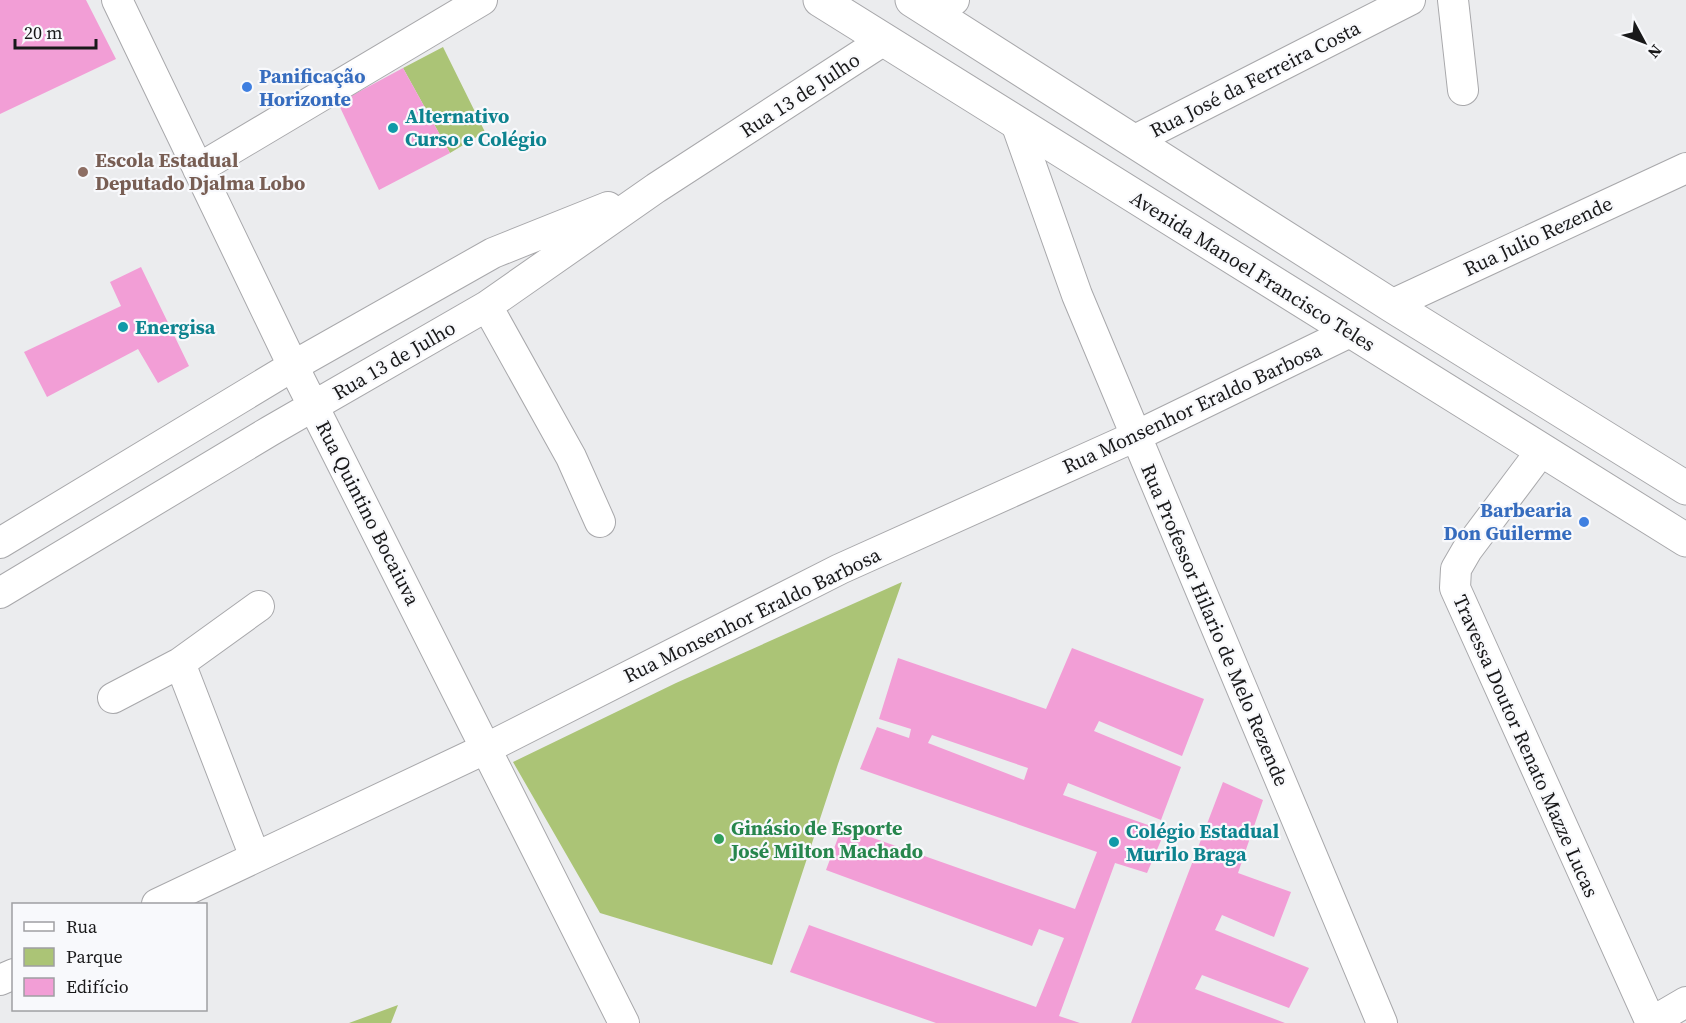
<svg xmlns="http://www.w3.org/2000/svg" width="1686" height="1023" font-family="'Source Serif 4',serif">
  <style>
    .green { fill: #abc476 }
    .building { fill: #f29ed6; fill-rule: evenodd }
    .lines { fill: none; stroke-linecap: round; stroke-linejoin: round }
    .minor-casing { stroke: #a8a8ab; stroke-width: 32 }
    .secondary-casing { stroke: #a8a8ab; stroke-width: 35 }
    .minor { stroke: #fff; stroke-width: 30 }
    .secondary { stroke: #fff; stroke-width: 33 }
    .shop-dot { fill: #3f7fe0; stroke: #f8f9fc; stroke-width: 2 }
    .culture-dot { fill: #0f9aa8; stroke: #f8f9fc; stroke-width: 2 }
    .education-dot { fill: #8d6e63; stroke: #f8f9fc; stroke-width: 2 }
    .leisure-dot { fill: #2e9e5b; stroke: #f8f9fc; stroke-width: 2 }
    .labels { text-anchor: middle; stroke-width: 4.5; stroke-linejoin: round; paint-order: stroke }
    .shop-label { font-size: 20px; font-weight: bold; fill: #366cbe; stroke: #f8f9fc; text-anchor: start }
    .street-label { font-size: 20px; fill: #19191a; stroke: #f8f9fc }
    .culture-label { font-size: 20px; font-weight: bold; fill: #0d838f; stroke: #f8f9fc; text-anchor: start }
    .education-label { font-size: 20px; font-weight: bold; fill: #785e54; stroke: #f8f9fc; text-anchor: start }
    .leisure-label { font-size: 20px; font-weight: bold; fill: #27864d; stroke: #f8f9fc; text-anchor: start }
  </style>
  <rect width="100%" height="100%" fill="#ebecee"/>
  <path class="green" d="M443,47l42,85 -35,21 -47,-85z
    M902,582l-64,182 -66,201 -172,-52 -87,-151 163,-79z
    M398,1005l-7,18h-42z"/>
  <path class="building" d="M0,0h86l30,59 -116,55z
    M403,68l47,85 -71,37 -41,-87z
    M141,267l48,99 -31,17 -20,-34 -91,48 -23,-45 97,-46 -11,-24z
    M1072,648l132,51 -22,57 -83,-35 -5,10 87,36 -20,53 -93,-37 -5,12 102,36 -18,42 -32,-10 -56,153 21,7h-144l-146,-51 19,-47 227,82 28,-69 -25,-9 -7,17 -206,-76 16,-43 233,82 22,-57 -237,-83 17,-42 32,11 2,-9 -32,-10 19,-61 148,51zM932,735l96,33 -4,12 -96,-37z
    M1223,782l40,18 -25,73 53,19 -17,45 -52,-22 -7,15 94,38 -20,40 -87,-33 -7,14 90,34h-154z"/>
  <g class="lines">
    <defs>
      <path id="minor" d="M117,0l176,366 331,657
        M1453,0l10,90
        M932,13l22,-13
        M1016,123l61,172 305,728
        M1133,141l277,-141
        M198,169l284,-169
        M1391,305l295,-137
        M487,306l84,151 29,65
        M1542,450l-75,100 -11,19 -1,19 196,435
        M0,543l293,-177 200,-113 115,-46
        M0,593l270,-162 217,-125 169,-118 228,-148
        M180,663l75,194
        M113,698l67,-35 79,-57
        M157,904l330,-156 353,-179 296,-133 214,-104
        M0,980l14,-6
        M1650,1023l36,-21"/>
      <path id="secondary" d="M820,0l866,540
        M912,0l479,305 295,183"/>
    </defs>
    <use href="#minor" class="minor-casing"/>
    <use href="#secondary" class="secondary-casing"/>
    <use href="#minor" class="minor"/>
    <use href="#secondary" class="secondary"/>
  </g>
  <g class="shop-dot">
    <circle cx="247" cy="87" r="6"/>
    <circle cx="1584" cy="522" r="6"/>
  </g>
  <g class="culture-dot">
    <circle cx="393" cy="128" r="6"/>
    <circle cx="123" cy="327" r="6"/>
    <circle cx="1114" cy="842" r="6"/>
  </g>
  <circle class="education-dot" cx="83" cy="172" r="6"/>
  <circle class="leisure-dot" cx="719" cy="839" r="6"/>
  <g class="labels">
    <g class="shop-label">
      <text x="259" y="83">Panificação<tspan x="259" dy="23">Horizonte</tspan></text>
      <text x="1572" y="517" text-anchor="end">Barbearia<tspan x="1572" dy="23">Don Guilerme</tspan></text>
    </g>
    <g class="street-label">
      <text transform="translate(1255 79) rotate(-27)" y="7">Rua José da Ferreira Costa</text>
      <text transform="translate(800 95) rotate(-33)" y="7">Rua 13 de Julho</text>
      <text transform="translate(1538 236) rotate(-25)" y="7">Rua Julio Rezende</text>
      <text transform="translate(1253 271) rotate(32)" y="7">Avenida Manoel Francisco Teles</text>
      <text transform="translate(394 360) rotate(-30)" y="7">Rua 13 de Julho</text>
      <text transform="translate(1192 408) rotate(-25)" y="7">Rua Monsenhor Eraldo Barbosa</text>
      <text transform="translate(368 513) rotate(63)" y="7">Rua Quintino Bocaiuva</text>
      <text transform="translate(752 615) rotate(-26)" y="7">Rua Monsenhor Eraldo Barbosa</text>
      <text transform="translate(1215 625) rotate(67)" y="7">Rua Professor Hilario de Melo Rezende</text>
      <text transform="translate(1526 746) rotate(66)" y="7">Travessa Doutor Renato Mazze Lucas</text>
    </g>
    <g class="culture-label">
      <text x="405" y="123">Alternativo<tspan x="405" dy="23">Curso e Colégio</tspan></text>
      <text x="135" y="334">Energisa</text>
      <text x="1126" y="838">Colégio Estadual<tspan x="1126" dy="23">Murilo Braga</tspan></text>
    </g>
    <g class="education-label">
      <text x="95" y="167">Escola Estadual<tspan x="95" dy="23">Deputado Djalma Lobo</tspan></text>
    </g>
    <g class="leisure-label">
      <text x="731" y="835">Ginásio de Esporte<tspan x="731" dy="23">José Milton Machado</tspan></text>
    </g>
  </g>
  <rect x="12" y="903" width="195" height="108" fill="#f8f9fc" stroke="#9f9fa2" stroke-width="1.5"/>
  <rect x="24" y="922" width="30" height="9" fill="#ffffff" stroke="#9f9fa2" stroke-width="1.5"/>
  <text x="66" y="933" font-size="18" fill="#19191a">Rua</text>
  <rect x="24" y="948" width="30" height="18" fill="#abc476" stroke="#9f9fa2" stroke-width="1.5"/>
  <text x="66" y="963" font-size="18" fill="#19191a">Parque</text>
  <rect x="24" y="978" width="30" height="18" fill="#f29ed6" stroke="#9f9fa2" stroke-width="1.5"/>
  <text x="66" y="993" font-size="18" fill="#19191a">Edifício</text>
  <g transform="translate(1644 42) rotate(131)" stroke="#f8f9fc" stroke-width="4.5" paint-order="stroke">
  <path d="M0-4.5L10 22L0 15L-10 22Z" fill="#19191a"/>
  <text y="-9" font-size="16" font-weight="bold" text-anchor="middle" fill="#19191a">N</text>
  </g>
  <path d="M15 39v9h81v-9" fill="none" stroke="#19191a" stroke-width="3"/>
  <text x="24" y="39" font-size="18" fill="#19191a" stroke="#f8f9fc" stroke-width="4.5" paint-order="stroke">20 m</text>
</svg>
